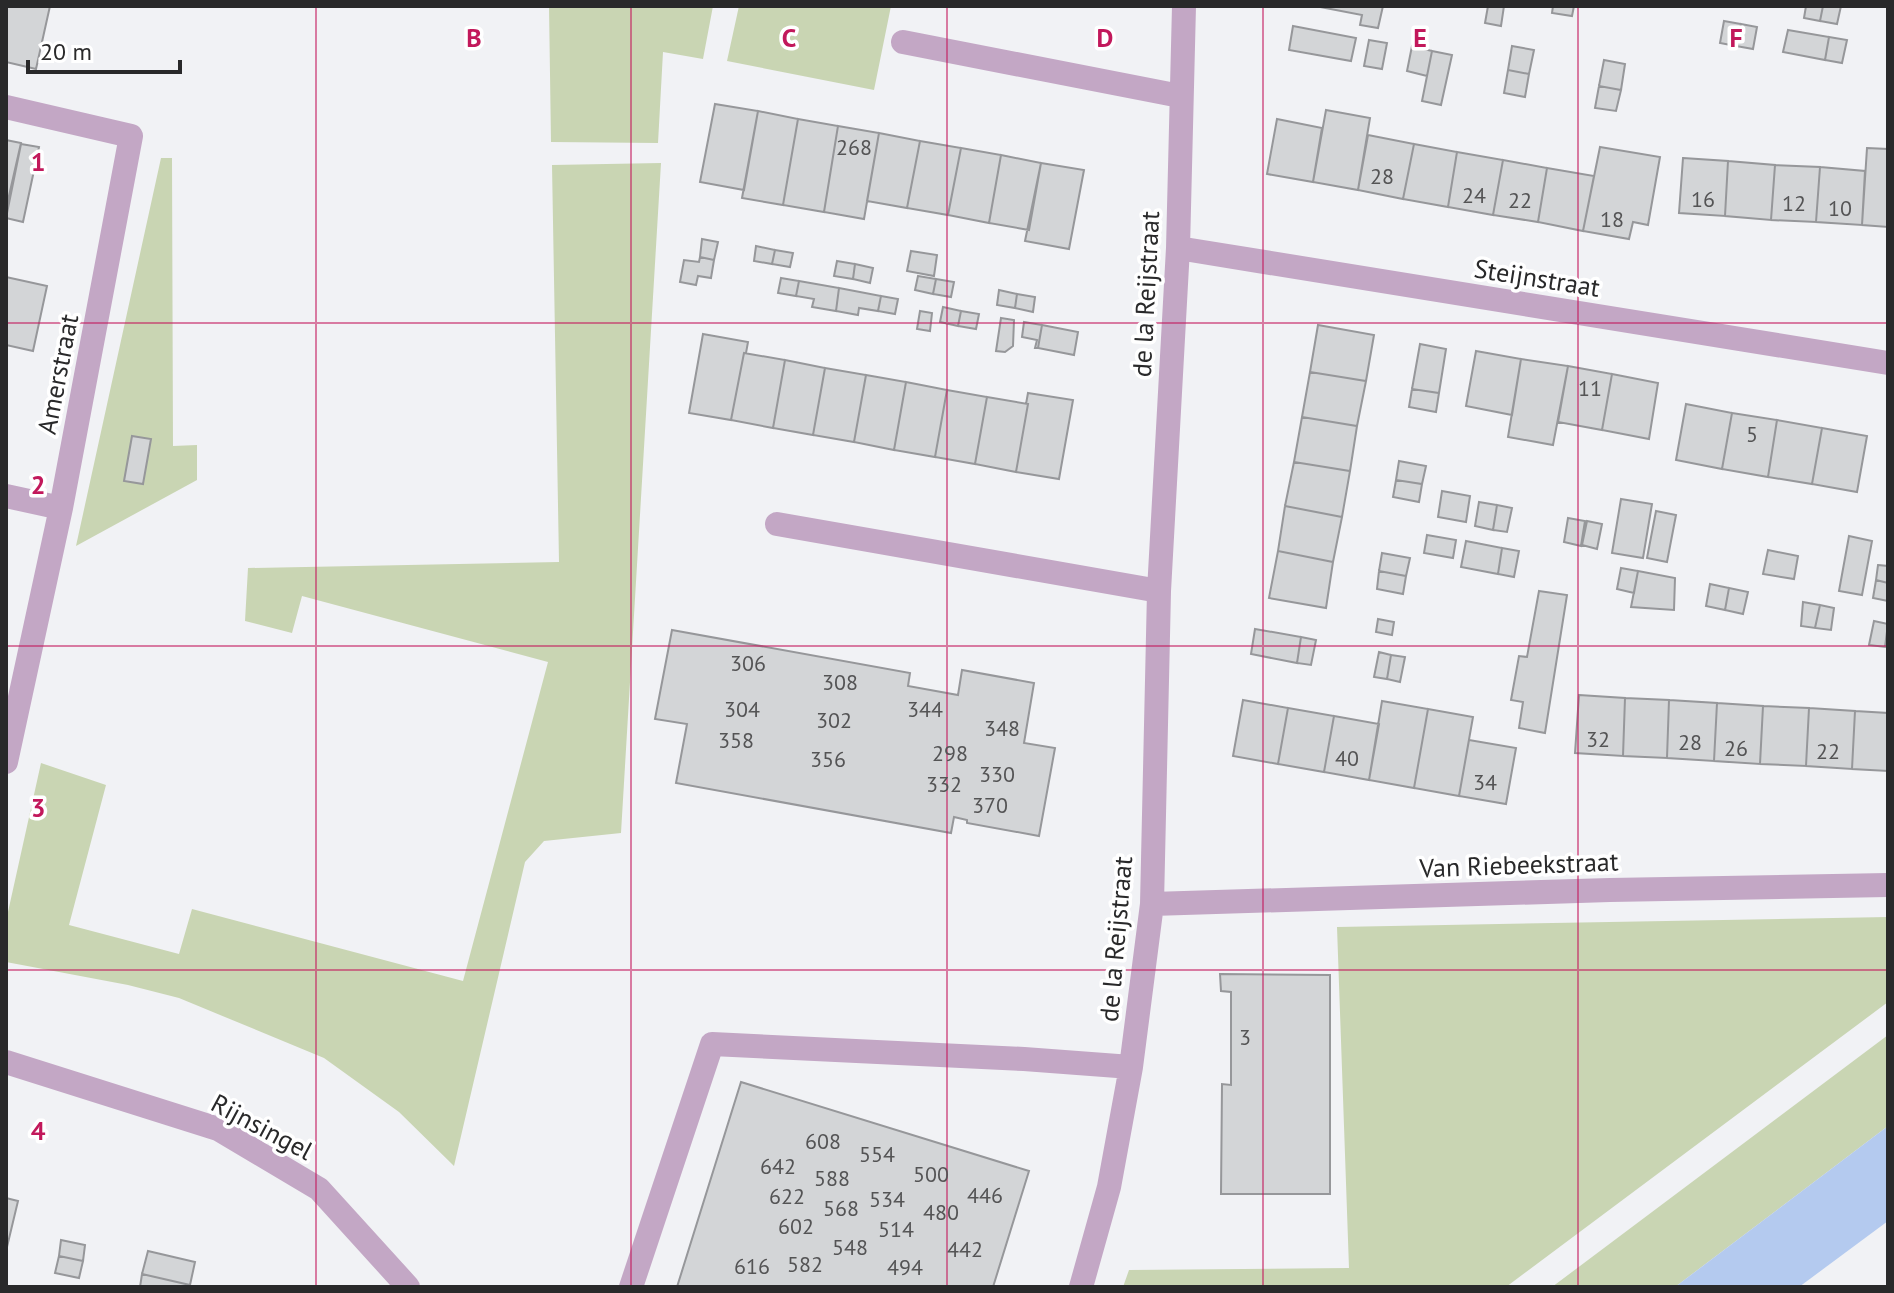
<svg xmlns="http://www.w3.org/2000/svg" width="1894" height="1293" font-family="'PT Sans',sans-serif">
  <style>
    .green { fill: #c9d5b3 }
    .water { fill: #b4caef }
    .building { fill: #d3d5d7; stroke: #96979a; stroke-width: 2 }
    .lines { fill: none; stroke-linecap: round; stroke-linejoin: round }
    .minor { stroke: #c3a7c5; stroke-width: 24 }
    .tertiary { stroke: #c3a7c5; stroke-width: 24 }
    .grid { fill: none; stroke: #c2185b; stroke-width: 2; stroke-opacity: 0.55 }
    .labels { text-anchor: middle; stroke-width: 7; stroke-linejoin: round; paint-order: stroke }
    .number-label { font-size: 22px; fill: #545455 }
    .street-label { font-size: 26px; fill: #29292a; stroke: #fff }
    .grid-label { font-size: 26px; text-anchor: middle; font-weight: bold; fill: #c2185b; stroke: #fff; stroke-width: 7; stroke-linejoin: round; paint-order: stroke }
  </style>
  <rect width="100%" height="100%" fill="#f1f2f5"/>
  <path class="green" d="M549,6h164l-10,53 -40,-7 -5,91 -107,-1z
    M739,6h152l-17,84 -147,-29z
    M161,158h11l1,288 24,-1v35l-121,66z
    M661,163l-40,670 -77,8 -19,21 -71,304 -55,-54 -75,-54 -145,-60 -51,-13 -122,-23v-41l35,-158 65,22 -37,140 110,29 13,-45 271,72 85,-319 -246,-66 -10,37 -47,-12 3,-53 311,-6 -7,-397z
    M1888,917v85l-382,285h-383l6,-17 220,-2 -12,-341z
    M1888,1035v91l-213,161h-123z"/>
  <path class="water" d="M1888,1126v95l-89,66h-124z"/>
  <path class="building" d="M7,6h43l-14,63 -30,-7z
    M1315,6h68l-5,22 -18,-3 2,-10z
    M1488,6h16l-3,20 -16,-3z
    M1553,6h21l-2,10 -20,-3z
    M1806,6h17l-3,15 -16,-3z
    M1823,6h18l-4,18 -17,-3z
    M1724,21l17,3 -5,22 -16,-3z
    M1741,24l16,3 -4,22 -17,-3z
    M1293,26l63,12 -5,23 -62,-11z
    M1788,30l41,7 -4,23 -42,-8z
    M1829,37l18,3 -5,23 -17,-3z
    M1369,40l18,3 -5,26 -18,-3z
    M1412,46l20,5 -5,25 -20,-5z
    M1512,46l22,4 -5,24 -21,-4z
    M1432,51l20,4 -11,50 -19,-4z
    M1604,60l21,4 -4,26 -22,-4z
    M1508,70l21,4 -4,23 -21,-4z
    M1599,86l22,4 -5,21 -21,-3z
    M715,104l43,7 -14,79 -44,-8z
    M1326,110l44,8 -12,72 -45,-8z
    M758,111l40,8 -15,86 -41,-7z
    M798,119l40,7 -14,86 -41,-7z
    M1277,119l45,9 -9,54 -46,-8z
    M838,126l41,7 -15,86 -40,-7z
    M879,133l41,8 -13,67 -40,-7z
    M1368,135l46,9 -11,55 -45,-9z
    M6,140l15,3 -15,66z
    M920,141l41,7 -13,67 -41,-7z
    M21,144l18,3 -16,75 -17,-4z
    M1414,144l43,8 -9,55 -45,-8z
    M1600,147l60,10 -12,68 -15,-3 -4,17 -46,-8z
    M961,148l40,7 -12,68 -41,-8z
    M1867,148l21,1v78l-26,-2z
    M1457,152l46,8 -10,55 -45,-8z
    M1001,155l40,8 -12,67 -40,-7z
    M1683,158l45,3 -3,55 -46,-3z
    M1503,160l44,8 -9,54 -45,-7z
    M1728,161l47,4 -4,55 -46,-4z
    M1041,163l43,7 -15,79 -44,-8z
    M1775,165l45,2 -4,55 -45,-2z
    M1820,167l45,4 -3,54 -46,-3z
    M1547,168l47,8 -11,55 -45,-9z
    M702,239l16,3 -4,18 -14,-3z
    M756,246l19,4 -3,14 -18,-3z
    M775,250l18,3 -3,14 -18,-3z
    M911,251l26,4 -3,21 -27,-5z
    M700,257l14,3 -3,18 -13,-2 -2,9 -16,-3 4,-22 15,2z
    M837,261l18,3 -2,15 -19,-3z
    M855,264l18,4 -3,15 -17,-4z
    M918,276l18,3 -3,15 -18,-4z
    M6,277l41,9 -14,65 -27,-6z
    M781,278l18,3 -3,15 -18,-3z
    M936,279l18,3 -3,15 -18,-3z
    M799,281l40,7 -3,23 -24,-4 2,-8 -18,-3z
    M839,288l42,8 -3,15 -19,-3 -1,7 -22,-4z
    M999,290l18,4 -2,14 -18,-3z
    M1017,294l18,3 -2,15 -18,-4z
    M881,296l17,3 -3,15 -17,-3z
    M943,307l18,4 -3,15 -18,-4z
    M920,311l12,2 -2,18 -13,-2z
    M961,311l18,3 -3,15 -18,-3z
    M1001,318l13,2 -1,26 -8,6 -9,-1z
    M1024,322l18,3 -4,23h-3l2,-8 -15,-3z
    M1042,325l36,7 -4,23 -36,-7z
    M1318,325l56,10 -8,46 -56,-9z
    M703,334l45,8 -2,11h-2l-13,67 -42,-7z
    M1420,344l26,5 -7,44 -27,-4z
    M1476,351l45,8 -9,56 -46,-9z
    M744,353l41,7 -12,68 -42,-8z
    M1521,359l47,7 -15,79 -45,-8z
    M785,360l40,8 -12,67 -40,-7z
    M1568,366l44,8 -10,56 -44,-8z
    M825,368l41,7 -12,67 -41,-7z
    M1310,372l56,9 -9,45 -55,-9z
    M1612,374l46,9 -9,56 -47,-9z
    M866,375l40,7 -12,68 -40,-8z
    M906,382l41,8 -12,67 -41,-7z
    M1412,389l27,4 -3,19 -27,-5z
    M947,390l40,7 -12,67 -40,-7z
    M1028,393l45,7 -14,79 -43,-7 12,-68h-2z
    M987,397l41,7 -12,68 -41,-8z
    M1686,404l46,9 -10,56 -46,-9z
    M1732,413l45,7 -9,57 -46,-8z
    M1302,417l55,9 -7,45 -56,-9z
    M1777,420l45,8 -10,56 -44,-7z
    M1822,428l45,8 -10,56 -45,-8z
    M132,436l19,3 -8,45 -19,-3z
    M1399,461l27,5 -4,18 -26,-4z
    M1294,462l56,9 -8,46 -57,-11z
    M1396,480l26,4 -3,18 -26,-5z
    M1442,491l28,5 -4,26 -28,-5z
    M1621,499l31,5 -9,54 -31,-5z
    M1479,502l18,3 -4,25 -18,-4z
    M1497,505l15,3 -5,24 -14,-2z
    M1285,506l57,11 -9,45 -55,-11z
    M1656,511l20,4 -9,47 -20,-4z
    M1568,518l17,3 -4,25 -17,-4z
    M1587,521l15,3 -5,25 -15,-4z
    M1427,535l29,5 -3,18 -29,-5z
    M1849,536l23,5 -10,54 -23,-4z
    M1466,541l36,7 -4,26 -37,-7z
    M1502,548l17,3 -5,26 -16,-3z
    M1768,550l30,6 -4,23 -31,-5z
    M1278,551l55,11 -7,46 -57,-10z
    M1382,553l28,5 -4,18 -27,-5z
    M1878,565l10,1v17l-12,-3z
    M1621,568l17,3 -4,22 -17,-4z
    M1379,571l27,5 -3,18 -26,-5z
    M1638,571l37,7 -1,32 -43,-3z
    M1876,580l12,3v18l-15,-3z
    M1710,584l19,4 -4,22 -19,-4z
    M1729,588l19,4 -5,22 -18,-4z
    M1539,591l28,4 -22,138 -26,-5 4,-26 -12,-2 8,-44 8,1z
    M1803,602l17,3 -5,23 -14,-2z
    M1820,605l14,3 -3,22 -16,-2z
    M1378,619l16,3 -2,13 -16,-3z
    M1874,621l14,3 -3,23 -16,-2z
    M1255,629l46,8 -4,26 -46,-9z
    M672,630l238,43 -2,13 50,9 4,-25 72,13 -10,60 31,5 -16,88 -72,-13v-3l-13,-3 -3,16 -275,-50 11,-59 -32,-5z
    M1301,637l15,3 -5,25 -14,-2z
    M1379,652l12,3 -4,24 -13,-2z
    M1391,655l14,2 -5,25 -13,-3z
    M1579,695l46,3 -2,58 -48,-3z
    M1625,698l44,2 -2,58 -44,-2z
    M1243,700l45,8 -10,56 -45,-8z
    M1669,700l48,3 -3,58 -47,-3z
    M1382,701l46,8 -14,79 -45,-8z
    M1717,703l46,3 -3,58 -46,-3z
    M1763,706l46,2 -3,58 -46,-2z
    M1288,708l46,8 -10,56 -46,-8z
    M1809,708l46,3 -3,58 -46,-3z
    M1428,709l45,8 -14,79 -45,-8z
    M1855,711l33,2v58l-36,-2z
    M1334,716l45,8 -10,56 -45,-8z
    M1469,740l47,8 -10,56 -47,-8z
    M1220,974l110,1v219h-109l1,-110 9,1v-93l-10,-1z
    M741,1082l288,89 -36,116h-316z
    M6,1198l12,3 -11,46h-1z
    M61,1240l24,5 -2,16 -24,-5z
    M148,1251l47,11 -5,23 -48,-11z
    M59,1256l24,5 -4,17 -24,-5z
    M142,1274l48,11v2h-50z"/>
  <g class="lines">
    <path class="minor" d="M903,42l277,54
      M6,107l125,29 -70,372 -55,254
      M1178,248l710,115
      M6,496l55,12
      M777,524l382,67
      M1152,904l458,-14 278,-5
      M631,1287l81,-243 312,15 107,8
      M1081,1287l28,-100 22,-120 21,-163 7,-313 19,-343 6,-242"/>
    <path class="tertiary" d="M6,1062l212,67 101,60 89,98"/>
  </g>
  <path class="grid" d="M316,6v1281M631,6v1281M947,6v1281M1263,6v1281M1578,6v1281M6,323h1882M6,646h1882M6,970h1882"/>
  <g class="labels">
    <g class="number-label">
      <text x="854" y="155">268</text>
      <text x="1382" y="184">28</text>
      <text x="1474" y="203">24</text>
      <text x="1703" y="207">16</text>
      <text x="1520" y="208">22</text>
      <text x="1794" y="211">12</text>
      <text x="1840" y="216">10</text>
      <text x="1612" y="227">18</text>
      <text x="1590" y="396">11</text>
      <text x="1752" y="442">5</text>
      <text x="748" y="671">306</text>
      <text x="840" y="690">308</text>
      <text x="742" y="717">304</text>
      <text x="925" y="717">344</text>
      <text x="834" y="728">302</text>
      <text x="1002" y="736">348</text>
      <text x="1598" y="747">32</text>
      <text x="736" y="748">358</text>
      <text x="1690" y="750">28</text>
      <text x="1736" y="756">26</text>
      <text x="1828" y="759">22</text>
      <text x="950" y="761">298</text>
      <text x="1347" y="766">40</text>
      <text x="828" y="767">356</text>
      <text x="997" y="782">330</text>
      <text x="1485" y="790">34</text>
      <text x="944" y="792">332</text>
      <text x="990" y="813">370</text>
      <text x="1245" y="1045">3</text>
      <text x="823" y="1149">608</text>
      <text x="877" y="1162">554</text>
      <text x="778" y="1174">642</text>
      <text x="931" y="1182">500</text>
      <text x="832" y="1186">588</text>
      <text x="985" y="1203">446</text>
      <text x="787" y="1204">622</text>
      <text x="887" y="1207">534</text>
      <text x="841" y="1216">568</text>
      <text x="941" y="1220">480</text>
      <text x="796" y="1234">602</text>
      <text x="896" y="1237">514</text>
      <text x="850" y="1255">548</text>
      <text x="965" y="1257">442</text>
      <text x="805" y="1272">582</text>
      <text x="752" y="1274">616</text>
      <text x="905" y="1275">494</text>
    </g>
    <g class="street-label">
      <text transform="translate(1537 278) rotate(9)" y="9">Steijnstraat</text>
      <text transform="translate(1146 294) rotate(-87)" y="9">de la Reijstraat</text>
      <text transform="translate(58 374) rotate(-79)" y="9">Amerstraat</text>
      <text transform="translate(1519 865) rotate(-2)" y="9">Van Riebeekstraat</text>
      <text transform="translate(1116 939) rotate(-85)" y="9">de la Reijstraat</text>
      <text transform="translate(262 1127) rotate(28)" y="9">Rijnsingel</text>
    </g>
  </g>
  <g class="grid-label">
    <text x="474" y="47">B</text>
    <text x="789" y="47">C</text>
    <text x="1105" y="47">D</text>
    <text x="1420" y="47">E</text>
    <text x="1736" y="47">F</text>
    <text x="38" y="171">1</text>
    <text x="38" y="494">2</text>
    <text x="38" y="817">3</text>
    <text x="38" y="1140">4</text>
  </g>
  <rect width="1894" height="1293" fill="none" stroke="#29292a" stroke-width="16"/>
  <path d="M28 60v12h152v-12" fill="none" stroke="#29292a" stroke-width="4"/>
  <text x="40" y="60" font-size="24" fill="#29292a" stroke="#ffffff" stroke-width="6" paint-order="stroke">20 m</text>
</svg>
